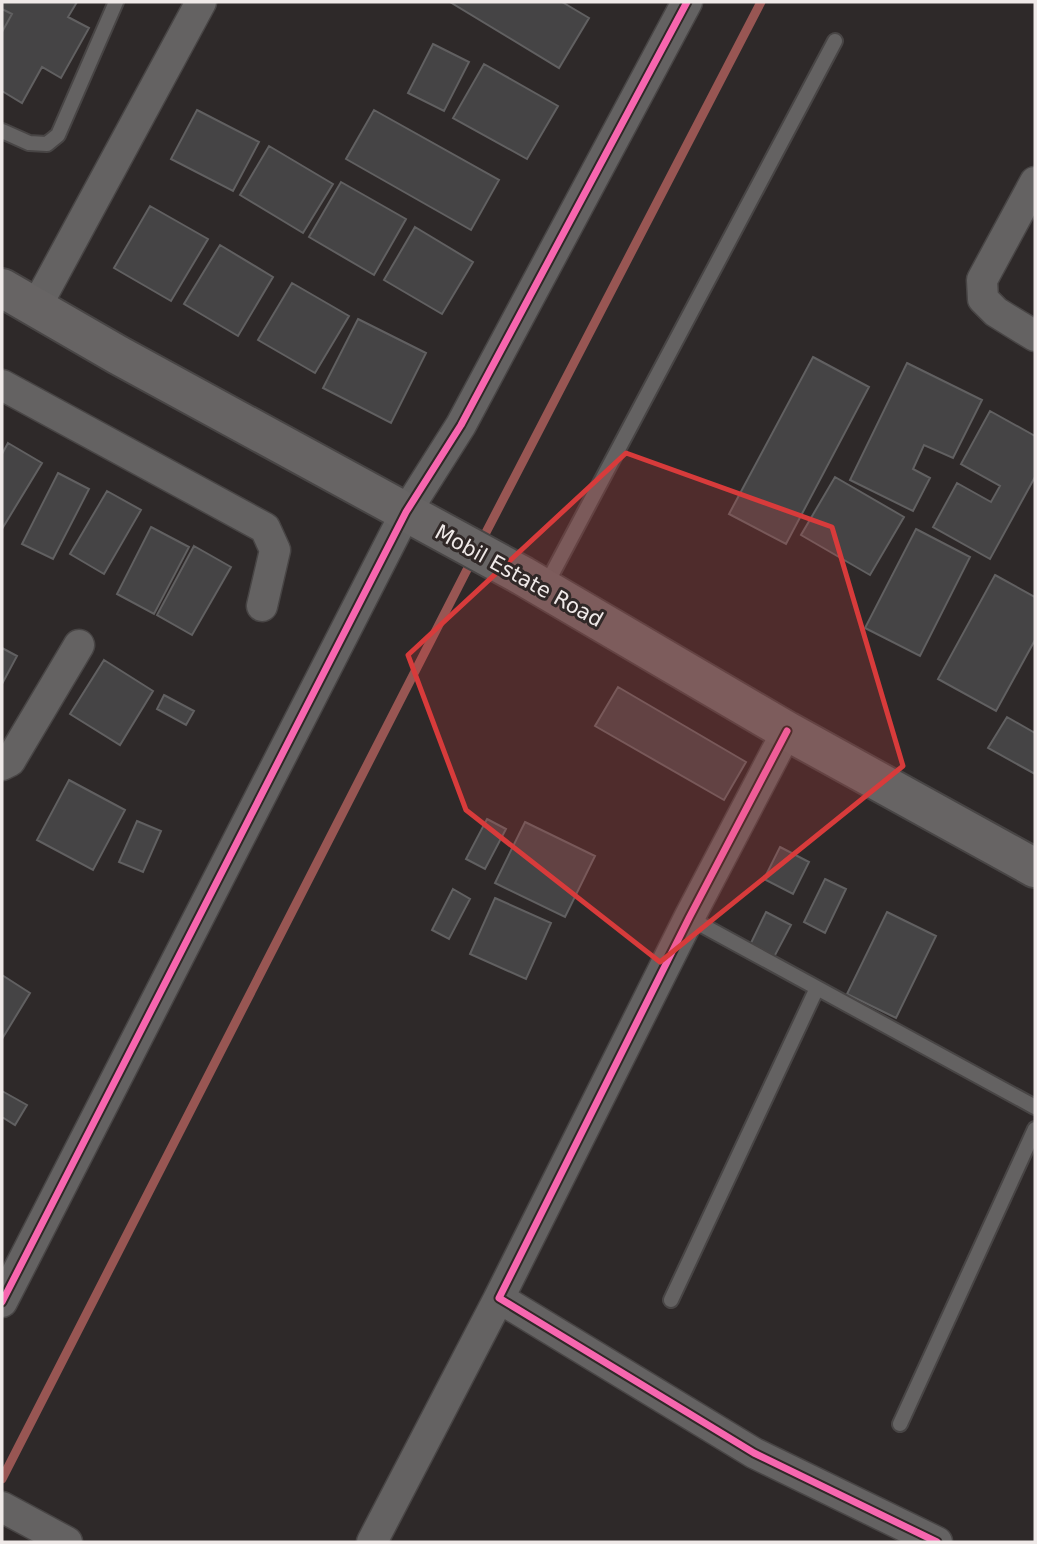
<svg xmlns="http://www.w3.org/2000/svg" width="1037" height="1544" font-family="'DejaVu Sans',sans-serif">
  <style>
    .lines { fill: none; stroke-linecap: round; stroke-linejoin: round }
    .stream { stroke: #985653; stroke-width: 9 }
    .building { fill: #454445; stroke: #616061; stroke-width: 2 }
    .service-casing { stroke: #484545; stroke-width: 18 }
    .minor-casing { stroke: #484545; stroke-width: 33 }
    .secondary-casing { stroke: #484545; stroke-width: 42 }
    .service { stroke: #646262; stroke-width: 14 }
    .minor { stroke: #646262; stroke-width: 30 }
    .secondary { stroke: #676464; stroke-width: 38 }
    .cycleway-casing { stroke: #302827; stroke-width: 11 }
    .cycleway { stroke: #f766af; stroke-width: 7 }
    .marked { fill: #d83b3b; fill-opacity: 0.2; stroke: #d83b3b; stroke-width: 5; stroke-linejoin: round }
    .labels { text-anchor: middle; stroke-width: 6; stroke-linejoin: round; paint-order: stroke }
    .street-label { font-size: 21px; fill: #efe9e8; stroke: #302827 }
  </style>
  <rect width="100%" height="100%" fill="#2e2929"/>
  <g class="lines">
    <path class="stream" d="M481,542l280,-540
      M2,1479l471,-921"/>
  </g>
  <path class="building" d="M2,2h75l-9,15 21,11 -28,50 -19,-11 -20,36 -20,-12v-59l10,-18 -10,-5z
    M450,2h112l27,16 -30,50z
    M2,9l10,5 -10,18z
    M433,44l36,18 -25,49 -36,-18z
    M484,64l74,42 -31,53 -74,-41z
    M197,110l62,32 -26,49 -62,-32z
    M374,110l125,70 -28,50 -125,-71z
    M269,146l64,38 -30,49 -63,-38z
    M341,182l65,37 -32,56 -65,-38z
    M150,206l58,33 -37,62 -57,-33z
    M415,227l58,35 -31,52 -58,-34z
    M220,245l53,32 -35,59 -54,-32z
    M292,283l57,33 -34,57 -57,-33z
    M358,319l68,34 -35,70 -68,-35z
    M813,357l56,30 -83,157 -57,-30z
    M907,363l75,37 -29,58 -29,-13 -11,24 17,9 -17,33 -63,-31z
    M990,411l45,25v41l-45,82 -57,-32 24,-44 34,19 9,-16 -39,-22z
    M8,443l34,20 -40,66v-75z
    M58,473l31,16 -36,70 -31,-15z
    M835,477l69,40 -34,58 -69,-40z
    M107,491l34,19 -37,64 -34,-20z
    M151,527l38,20 -35,67 -37,-20z
    M916,529l54,28 -50,99 -55,-28z
    M194,546l37,21 -39,68 -35,-20z
    M995,575l40,22v43l-39,71 -58,-32z
    M2,648l15,8 -15,28z
    M104,660l49,31 -33,54 -50,-31z
    M618,687l128,75 -22,38 -129,-74z
    M164,695l30,16 -8,14 -29,-16z
    M1007,717l28,16v41l-47,-26z
    M69,780l56,30 -32,60 -56,-30z
    M487,819l19,10 -21,40 -19,-10z
    M137,821l24,10 -18,41 -24,-10z
    M525,822l70,34 -30,61 -70,-34z
    M780,847l29,15 -16,32 -29,-15z
    M825,879l21,10 -21,44 -21,-11z
    M453,889l17,10 -21,40 -17,-9z
    M495,898l56,25 -25,56 -56,-25z
    M766,912l25,13 -17,32 -24,-12z
    M887,912l49,24 -40,82 -49,-24z
    M2,975l28,18 -28,46z
    M2,1091l25,14 -12,20 -13,-8z"/>
  <g class="lines">
    <defs>
      <path id="service" d="M2,131l27,12 18,1 11,-9 58,-133
        M545,587l290,-546
        M689,918l346,189
        M671,1300l146,-312
        M900,1424l135,-295"/>
      <path id="minor" d="M1035,182l-53,98 1,19 13,13 39,24
        M36,307l165,-305
        M2,385l263,143 10,22 -13,56
        M787,731l-98,187 -190,380 255,155 183,89
        M2,765l8,-4 69,-116
        M2,1302l404,-790 55,-87 226,-423
        M2,1507l65,35
        M372,1542l127,-244"/>
      <path id="secondary" d="M2,288l116,67 405,221 264,155 248,137"/>
    </defs>
    <use href="#service" class="service-casing"/>
    <use href="#minor" class="minor-casing"/>
    <use href="#secondary" class="secondary-casing"/>
    <use href="#service" class="service"/>
    <use href="#minor" class="minor"/>
    <use href="#secondary" class="secondary"/>
    <defs>
      <path id="cycleway" d="M787,731l-98,187 -190,380 255,155 183,89
        M2,1302l404,-790 55,-87 226,-423"/>
    </defs>
    <use href="#cycleway" class="cycleway-casing"/>
    <use href="#cycleway" class="cycleway"/>
  </g>
  <path class="marked" d="M626,453l206,74 71,239 -243,196 -194,-152 -58,-155z"/>
  <g class="labels">
    <g class="street-label">
      <text transform="translate(519 576) rotate(29)" y="7">Mobil Estate Road</text>
    </g>
  </g>
  <rect width="1037" height="1544" fill="none" stroke="#efe9e8" stroke-width="7"/>
</svg>
